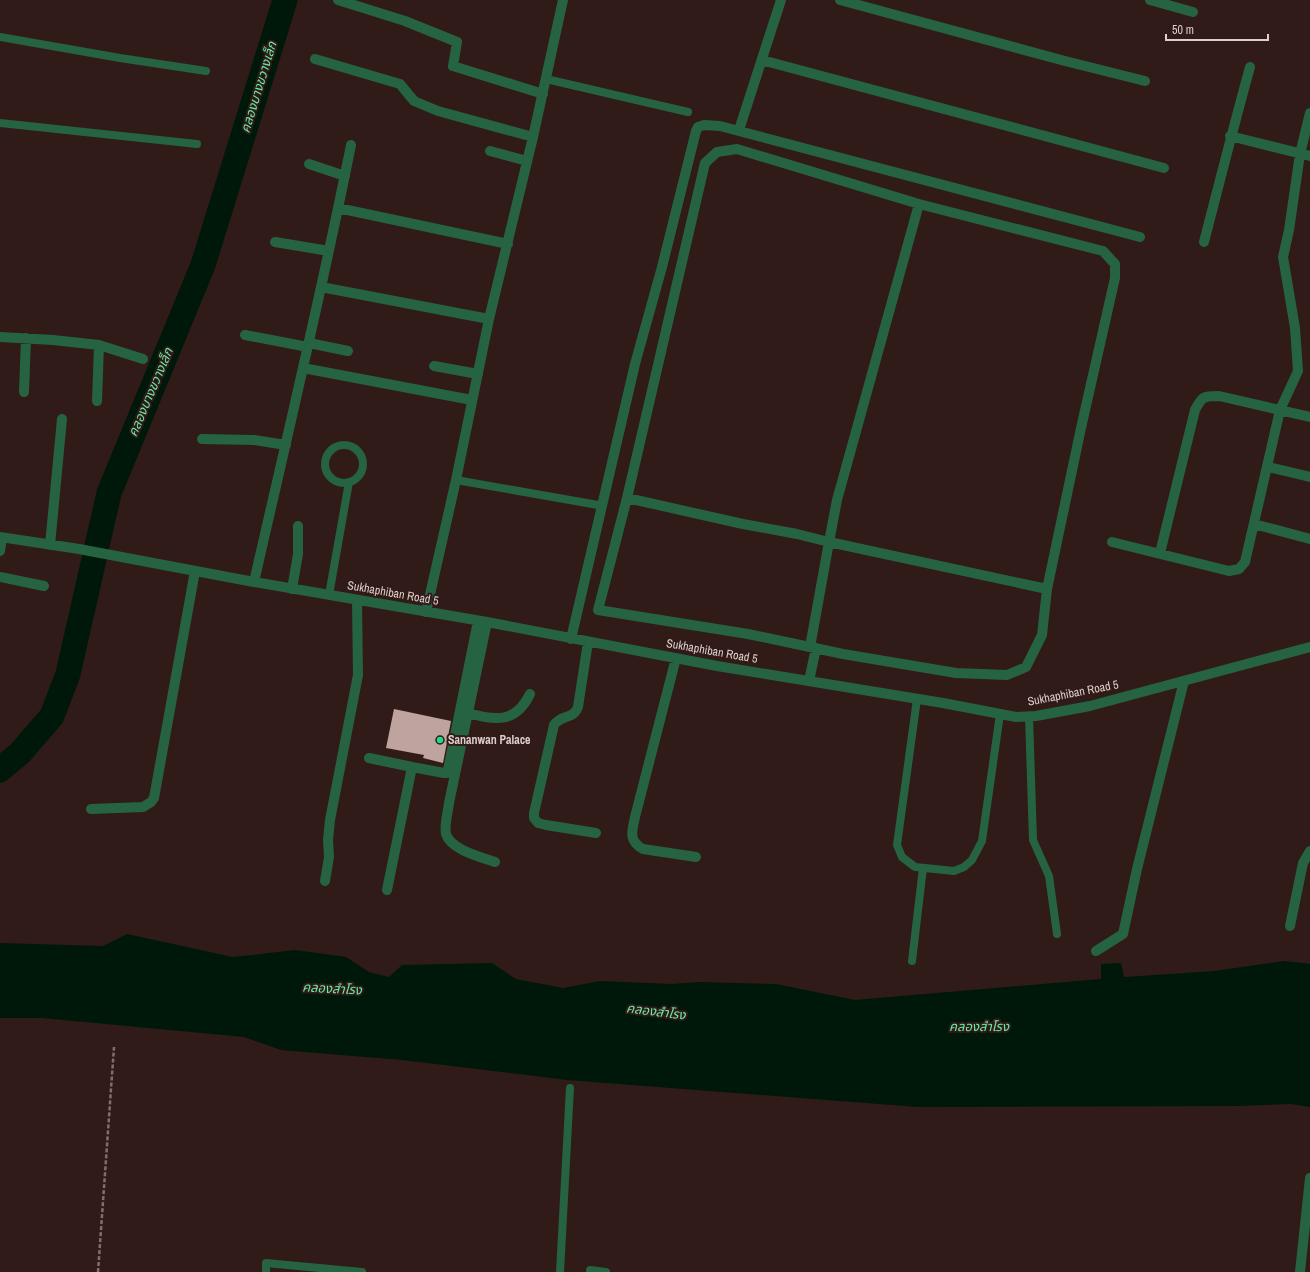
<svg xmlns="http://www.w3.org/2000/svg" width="1310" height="1272" font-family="'Archivo Narrow','Noto Sans Thai',sans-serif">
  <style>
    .water { fill: #001809 }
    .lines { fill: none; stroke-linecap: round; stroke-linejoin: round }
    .river { stroke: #001809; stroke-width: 25 }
    .building { fill: #bfa39e }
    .path { stroke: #816f6c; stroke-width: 2.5; stroke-dasharray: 4 2; stroke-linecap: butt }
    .service { stroke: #266343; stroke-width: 8 }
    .minor { stroke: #266343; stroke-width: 10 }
    .poi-dot { fill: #1dd988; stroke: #301b18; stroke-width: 1.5 }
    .labels { text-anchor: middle; stroke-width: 4; stroke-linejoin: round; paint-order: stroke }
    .street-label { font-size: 12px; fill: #decfcc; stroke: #301b18 }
    .poi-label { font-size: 12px; font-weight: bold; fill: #decfcc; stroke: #301b18; text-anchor: start }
    .water-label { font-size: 13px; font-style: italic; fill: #68eca5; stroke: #301b18 }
  </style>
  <rect width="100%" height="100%" fill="#301b18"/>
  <path class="water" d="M127,934l106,23 62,-7 51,7 23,15 20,5 13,-12 90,-2 24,16 47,9 37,-7 71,3 28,-2 77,2 79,16 246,-21v-15l20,-1 3,14 90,-6 70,-10 26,3v143l-19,-3 -53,2 -321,1 -350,-27 -165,-20 -121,-10 -37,-13 -202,-19h-42v-75l103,3z"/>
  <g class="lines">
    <path class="river" d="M0,770l20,-17 32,-37 16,-42 41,-181 94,-228 82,-265"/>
  </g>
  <path class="building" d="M394,709l57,12 -8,42 -20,-5 1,-3 -38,-7z"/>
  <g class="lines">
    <path class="path" d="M98,1272l16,-225"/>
    <path class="service" d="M0,37l120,21 86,13
      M546,79l142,33
      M0,123l197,21
      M325 464a19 19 0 1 1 38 0a19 19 0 1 1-38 0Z
      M456,480l142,25
      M329,595l20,-113
      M917,699l-20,146 5,12 13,10 39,4 10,-4 8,-7 10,-19 18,-127
      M1029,716l4,124 16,36 8,58
      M912,961l11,-93
      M590,1270l16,2
      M266,1272v-9l96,9
      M560,1272l10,-184"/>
    <path class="minor" d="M338,0l67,21 52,21 -4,24 90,28
      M840,0l225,61 80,20
      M1150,0l43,12
      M315,59l85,25 14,17 24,10 95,26
      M762,60l402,108
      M739,130l42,-130
      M1230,136l80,20
      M737,149l182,55 184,47 12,13v14l-34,150 -34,161 -5,46 -16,32 -19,8 -51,-2 -113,-19 -95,-20 -150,-24 29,-112 78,-335 12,-11z
      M490,151l37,10
      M309,164l36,12
      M338,208l170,36
      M275,242l54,9
      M1204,242c15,-58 30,-117 46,-175
      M321,287l168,32
      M245,335l63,12
      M0,337l53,3 46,5 44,14
      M309,343l39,8
      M434,366l44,8
      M303,368l169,32
      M24,392l2,-54
      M97,401l2,-56
      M202,439l52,1 32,5
      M1268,467l42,10
      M627,498l116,26 54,10 32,8 8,-42 82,-296
      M1254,524l56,15
      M0,537l79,12 175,33 233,40 230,44 226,37 73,14 20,-1 54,-10 220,-59
      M1112,542l117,29 10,-2 6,-7 35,-152 18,-39 -3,-43 -12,-71 6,-27 11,-76 10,-41
      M50,545l12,-126
      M0,551l2,-13
      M1160,553l35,-143c7,-14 9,-14 24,-14l91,21
      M0,577l44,9
      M254,582c33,-145 68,-291 97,-437
      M292,589l6,-35v-28
      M426,612l30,-132 33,-161 44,-182 30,-137
      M487,622l-38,181c-1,9 -5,22 -3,31 5,16 35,23 49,28
      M571,639l64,-275 27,-97 34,-136 2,-4 6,-2 16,1 420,111
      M588,642l-10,65c-5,13 -16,7 -24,18l-20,88v5l4,5 8,2 50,8
      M810,647l19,-105 218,47
      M676,658l-41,159c-3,14 -7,24 8,32l53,8
      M809,681l7,-33
      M468,713c28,8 48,10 62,-19
      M369,758l43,9
      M91,809l52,-2 8,-5 3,-4 41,-227
      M325,881l4,-24 -1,-17 2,-20 28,-145 -1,-75
      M387,890l25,-123 32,6h3l1,-3 30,-149
      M1290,926l13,-63 7,-12
      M1096,951l27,-17 14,-65 47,-188
      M1300,1272l10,-94"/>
  </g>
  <circle class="poi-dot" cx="440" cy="740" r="4"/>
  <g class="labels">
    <g class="street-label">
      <text transform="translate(393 593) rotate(10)" y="4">Sukhaphiban Road 5</text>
      <text transform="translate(712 651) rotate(10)" y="4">Sukhaphiban Road 5</text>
      <text transform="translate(1073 693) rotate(-11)" y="4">Sukhaphiban Road 5</text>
    </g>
    <g class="poi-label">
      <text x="448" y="744">Sananwan Palace</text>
    </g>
    <g class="water-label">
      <text transform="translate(258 87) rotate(-73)" y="5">คลองบางขวางเล็ก</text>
      <text transform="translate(150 392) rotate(-67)" y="5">คลองบางขวางเล็ก</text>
      <text transform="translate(332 988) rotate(3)" y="5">คลองสำโรง</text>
      <text transform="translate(656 1011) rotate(7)" y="5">คลองสำโรง</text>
      <text x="979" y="1031">คลองสำโรง</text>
    </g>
  </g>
  <path d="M1166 34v6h102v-6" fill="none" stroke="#decfcc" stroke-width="2"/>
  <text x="1172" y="34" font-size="12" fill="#decfcc" stroke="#301b18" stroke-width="3" paint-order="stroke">50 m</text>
</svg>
